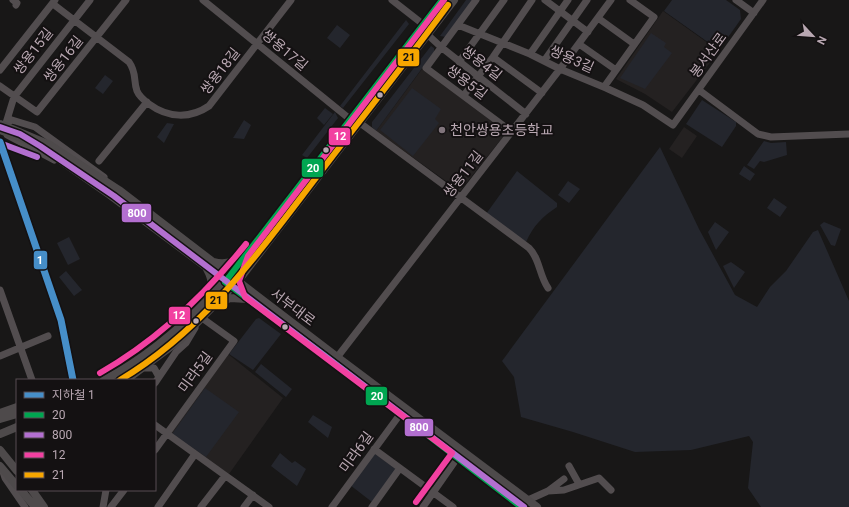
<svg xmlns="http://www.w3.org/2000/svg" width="849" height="507" font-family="Roboto,'Noto Sans KR',sans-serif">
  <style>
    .built { fill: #242121 }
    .green { fill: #24262d }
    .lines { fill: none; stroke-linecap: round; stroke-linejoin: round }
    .minor { stroke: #524d4f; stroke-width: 7 }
    .major { stroke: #4e4a4b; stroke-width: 8 }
    .bus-1-casing { stroke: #141112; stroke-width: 9 }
    .bus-2-casing { stroke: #141112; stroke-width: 9 }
    .bus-3-casing { stroke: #141112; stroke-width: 9 }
    .bus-4-casing { stroke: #141112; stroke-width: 9 }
    .bus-1 { stroke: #00a651; stroke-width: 6 }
    .bus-2 { stroke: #b36fd0; stroke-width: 6 }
    .bus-3 { stroke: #f240a1; stroke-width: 6 }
    .bus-4 { stroke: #f7a600; stroke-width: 6 }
    .metro-1-casing { stroke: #141112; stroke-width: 10 }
    .metro-1 { stroke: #468ec8; stroke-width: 7 }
    .bus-dot { fill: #b9a8b2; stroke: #141112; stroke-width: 1.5 }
    .poi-dot { fill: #81757c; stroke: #141112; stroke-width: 1.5 }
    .labels { text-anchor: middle; stroke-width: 4; stroke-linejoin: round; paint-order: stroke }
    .street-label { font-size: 14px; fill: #b9a8b2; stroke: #141112 }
    .poi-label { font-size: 14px; fill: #b9a8b2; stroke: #141112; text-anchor: start }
    .line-badge { stroke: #141112; stroke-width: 1.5 }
    .badge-label { font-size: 11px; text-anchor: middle; font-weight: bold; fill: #fff }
    .pale-badge-label { font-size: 11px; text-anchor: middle; font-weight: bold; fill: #111 }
  </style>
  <rect width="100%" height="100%" fill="#181717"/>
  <path class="built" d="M663,11l56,40 -47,61 -27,-18 -29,-15z
    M422,69l84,60v4l-46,58 -84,-60z
    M684,127l13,9 -15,22 -13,-9z
    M228,354l55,44 -54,76 -59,-40z"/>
  <path class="green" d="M466,0h7l-27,37 -6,-1z
    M672,0h54l14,10 1,9 -22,31 -55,-39z
    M406,20l3,4 -66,84 -3,-2z
    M337,25l13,10 -10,13 -13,-10z
    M651,33l15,10 -2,4 8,6 -27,36 -25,-11z
    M431,46l3,2v4l-58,79 -4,-4v-5z
    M105,75l8,6 -10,13 -8,-6z
    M412,88l29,21 -6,10 4,4 -26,33 -33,-26z
    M702,100l34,22v4l-14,21 -36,-23z
    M325,108l8,6 -9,11 -7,-7z
    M335,112l3,6 -31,40 -5,-3z
    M244,120l7,5 -7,14 -11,-1z
    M167,123l7,1 -10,19 -7,-6z
    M764,141l7,2 15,-1 1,13 -23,7 -4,-1 -6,8 -7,-4z
    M660,147l39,82 36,66 22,12 13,-20 16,-16 27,-39 5,-2 31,71v206h-88l-13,-19 5,-46 -4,-6 -58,14 -56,2 -62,-20 -52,-15 -7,-40 -12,-16z
    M744,166l11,8 -5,7 -11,-7z
    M517,171l40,32v4c-15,10 -23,18 -31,35l-40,-28z
    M568,181l12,8 -11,14 -11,-8z
    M774,198l13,9 -7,10 -13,-9z
    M715,222l14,10 -13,18 -8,-18z
    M824,222l17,7 -6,17 -4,-1 -11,-20z
    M69,237l11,22 -12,6 -11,-22z
    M731,262l14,10 -11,16 -11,-22z
    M66,271l16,19 -8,6 -15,-19z
    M259,318l22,16 -28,36 -24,-16 27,-35z
    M261,364l31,25 -6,8 -31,-25z
    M205,388l34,24 -33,45 -34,-23z
    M313,415l19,12 -4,11 -20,-16z
    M280,453l12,10 3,-2 11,8 -9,17 -26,-20z
    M374,453l22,16 -24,33 -22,-17z"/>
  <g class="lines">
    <path class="minor" d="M13,0l4,3 -1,2
      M203,0l148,120 9,3 169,125c11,11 10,27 19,40
      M392,0l32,25 4,10 13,12 85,67
      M476,0l-50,68 86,64
      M545,0l43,32
      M736,0l18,13
      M53,4l76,58c8,11 4,18 8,29 2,5 8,10 12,13 19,14 41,15 60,2l82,-106
      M598,18l36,26
      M458,25l72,29 30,15 46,19 37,17 30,20 90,-125
      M579,44l37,26
      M530,54l38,-54
      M493,57l49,36
      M544,61l43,-61
      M459,62l45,-62
      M0,70l55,-70
      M0,86l37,26 89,-112
      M604,87l50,-70 -24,-17
      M699,90l59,44 13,3 78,-3
      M464,95l29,-38 39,-57
      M6,123l8,-26 76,-97
      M54,160l-47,-25 -1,-12 6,-3 23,7 69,50
      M99,161l48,-59
      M0,290l32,90
      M0,356l48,-20
      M335,360l225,-291 51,-69
      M145,368h9l5,9
      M155,383l21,-31 10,-9 9,-15
      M155,425l114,82
      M374,449l79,58
      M155,450l79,-109 -32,-23
      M569,466l10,18
      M3,472l2,6 20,29
      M548,491l16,-12
      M528,500l20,-9 16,-1 35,-12 12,12
      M103,507l3,-17
      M111,507l13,-17
      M158,507l37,-53
      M201,507l24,-31
      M244,507l9,-12
      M332,507l69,-94
      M372,507l28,-39
      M423,507l37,-53"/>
    <path class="major" d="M0,124l50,21 69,45 218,167 200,150
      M0,130l37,14 73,51 215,161 196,151
      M214,262c10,3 20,0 29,-4
      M207,269c6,11 6,18 1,29
      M220,303l10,-5 17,1
      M104,380c92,-48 150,-134 211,-214 43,-55 86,-110 127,-166
      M126,380l55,-41 57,-58 216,-281
      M0,413l17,-6
      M0,419l17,-5
      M0,434l17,-7
      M0,450l17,21
      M0,466l17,20
      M21,490l14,17
      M32,490l12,17"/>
    <defs>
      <path id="bus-1" d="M442,0l-217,282 100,74 196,151"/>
      <path id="bus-2" d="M0,127l20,7 20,12 74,50 410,311
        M0,143l37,14"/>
      <path id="bus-3" d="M100,373c58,-33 104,-77 146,-129
        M416,502l36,-49 -207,-156 -6,-16 9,-25 196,-256"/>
      <path id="bus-4" d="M120,380c86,-51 142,-132 202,-210 42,-55 85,-109 126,-165"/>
    </defs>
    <use href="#bus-1" class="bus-1-casing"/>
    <use href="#bus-2" class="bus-2-casing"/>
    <use href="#bus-3" class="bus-3-casing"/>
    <use href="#bus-4" class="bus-4-casing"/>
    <use href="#bus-1" class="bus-1"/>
    <use href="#bus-2" class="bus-2"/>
    <use href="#bus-3" class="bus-3"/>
    <use href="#bus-4" class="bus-4"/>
    <defs>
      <path id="metro-1" d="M0,142l61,178 12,60"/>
    </defs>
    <use href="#metro-1" class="metro-1-casing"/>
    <use href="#metro-1" class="metro-1"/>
  </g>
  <g class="bus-dot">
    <circle cx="380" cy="95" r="3.5"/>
    <circle cx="326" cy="150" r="3.5"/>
    <circle cx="196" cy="321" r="3.5"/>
    <circle cx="285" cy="327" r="3.5"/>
  </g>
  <circle class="poi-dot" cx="442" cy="130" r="4"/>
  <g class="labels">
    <g class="street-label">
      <text transform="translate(285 50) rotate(40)" y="5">쌍용17길</text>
      <text transform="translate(33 51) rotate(-52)" y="5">쌍용15길</text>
      <text transform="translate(708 55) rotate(-54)" y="5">봉서산로</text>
      <text transform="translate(63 59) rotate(-52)" y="5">쌍용16길</text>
      <text transform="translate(572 59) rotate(24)" y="5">쌍용3길</text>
      <text transform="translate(482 63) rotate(38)" y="5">쌍용4길</text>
      <text transform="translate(220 71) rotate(-52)" y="5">쌍용18길</text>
      <text transform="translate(467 82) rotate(37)" y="5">쌍용5길</text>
      <text transform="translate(463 174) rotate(-52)" y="5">쌍용11길</text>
      <text transform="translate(293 307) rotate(37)" y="5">서부대로</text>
      <text transform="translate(195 372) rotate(-54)" y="5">미라5길</text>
      <text transform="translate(356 452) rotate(-54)" y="5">미라6길</text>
    </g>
    <g class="poi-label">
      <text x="450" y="135">천안쌍용초등학교</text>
    </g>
  </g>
  <g class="line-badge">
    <rect x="397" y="48" width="23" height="19" rx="4" fill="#f7a600"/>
    <rect x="328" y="127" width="23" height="19" rx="4" fill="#f240a1"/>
    <rect x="301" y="158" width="23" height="20" rx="4" fill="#00a651"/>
    <rect x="121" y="203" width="31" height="20" rx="4" fill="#b36fd0"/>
    <rect x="33" y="250" width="15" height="20" rx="4" fill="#468ec8"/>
    <rect x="205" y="291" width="23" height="19" rx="4" fill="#f7a600"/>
    <rect x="168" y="306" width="23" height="19" rx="4" fill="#f240a1"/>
    <rect x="365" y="386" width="23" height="20" rx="4" fill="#00a651"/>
    <rect x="404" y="418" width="30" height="19" rx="4" fill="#b36fd0"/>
  </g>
  <g class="badge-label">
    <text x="340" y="140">12</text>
    <text x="313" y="172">20</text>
    <text x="137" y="217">800</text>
    <text x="40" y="264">1</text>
    <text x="179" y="319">12</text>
    <text x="377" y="400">20</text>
    <text x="419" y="431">800</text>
  </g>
  <g class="pale-badge-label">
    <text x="409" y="61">21</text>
    <text x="216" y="304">21</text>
  </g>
  <rect x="16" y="379" width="140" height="112" fill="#141112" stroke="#564d52"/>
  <rect x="24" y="392" width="20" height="6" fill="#468ec8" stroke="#564d52"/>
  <text x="52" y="399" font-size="12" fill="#b9a8b2">지하철 1</text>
  <rect x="24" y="412" width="20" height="6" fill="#00a651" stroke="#564d52"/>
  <text x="52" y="419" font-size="12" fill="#b9a8b2">20</text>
  <rect x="24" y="432" width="20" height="6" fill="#b36fd0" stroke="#564d52"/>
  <text x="52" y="439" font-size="12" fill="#b9a8b2">800</text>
  <rect x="24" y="452" width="20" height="6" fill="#f240a1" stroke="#564d52"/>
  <text x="52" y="459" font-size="12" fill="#b9a8b2">12</text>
  <rect x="24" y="472" width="20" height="6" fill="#f7a600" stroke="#564d52"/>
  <text x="52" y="479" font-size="12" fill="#b9a8b2">21</text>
  <g transform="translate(813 36) rotate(116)" stroke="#141112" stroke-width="3" paint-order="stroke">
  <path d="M0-3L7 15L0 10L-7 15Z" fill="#b9a8b2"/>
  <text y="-6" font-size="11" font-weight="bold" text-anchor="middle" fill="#b9a8b2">N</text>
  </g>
</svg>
